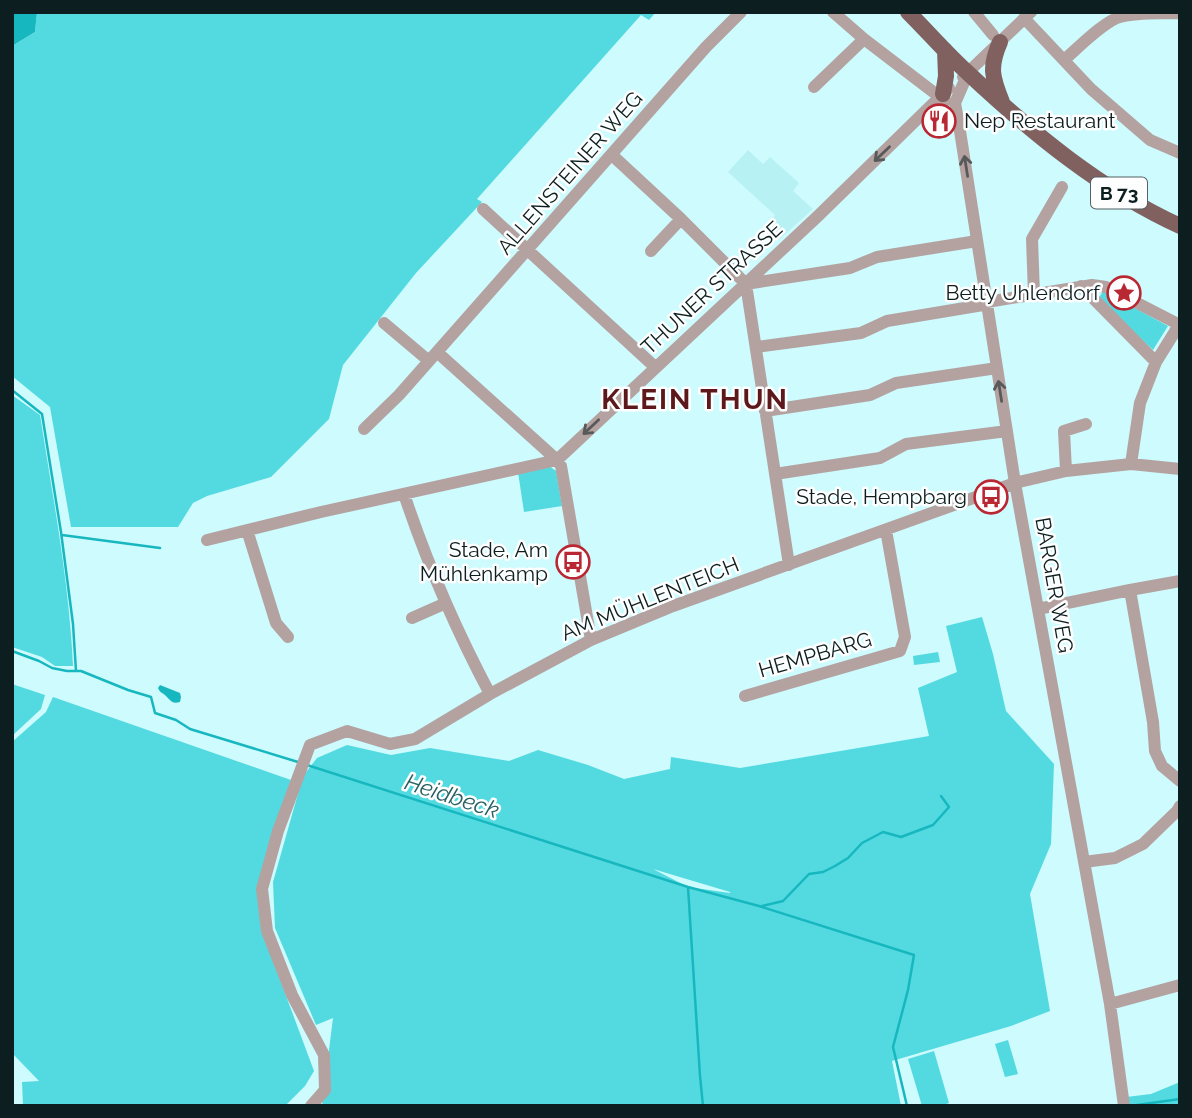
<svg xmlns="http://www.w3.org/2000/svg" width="1192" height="1118" font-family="Raleway,sans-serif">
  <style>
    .built { fill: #b8f1f4 }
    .green { fill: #53dae1; fill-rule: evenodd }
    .water { fill: #17b7bf }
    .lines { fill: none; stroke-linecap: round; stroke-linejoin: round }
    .stream { stroke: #17b7bf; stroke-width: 2.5 }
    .minor { stroke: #b4a2a1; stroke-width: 12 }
    .major { stroke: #80615f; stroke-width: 16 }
    .oneway { stroke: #58595a }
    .labels { text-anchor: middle; stroke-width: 5; stroke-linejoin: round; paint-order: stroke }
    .shield { fill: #fefefe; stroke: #556162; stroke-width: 2 }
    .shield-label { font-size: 19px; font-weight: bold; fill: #0c1e1f }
    .poi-label { font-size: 21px; fill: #0c1e1f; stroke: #fefefe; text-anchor: end }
    .street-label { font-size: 21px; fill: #0c1e1f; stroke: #fefefe }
    .water-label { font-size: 23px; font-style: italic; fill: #286164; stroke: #fefefe }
    .district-label { font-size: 28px; font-weight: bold; letter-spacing: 2px; fill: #5c181a; stroke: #fefefe }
  </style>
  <rect width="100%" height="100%" fill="#cdfbfe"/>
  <path class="built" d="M748,150l15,14 7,-7 29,26 -6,8 20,18 -33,30 -14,-13 9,-11 -47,-43z"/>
  <path class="green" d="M37,12h619l-7,8 -8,-5 -164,184 5,3 -66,71 -73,92 -14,54 -58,58 -64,19 -14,7 -15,24h-107l-21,-120 -38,-31v-330l23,-14z
    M1103,291l65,35 -15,24 -51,-48 -2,-6z
    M12,395l28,20c13,83 29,166 33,251h-18l-13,-9 -30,-10z
    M548,465l8,6 6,35 -38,6 -6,-40z
    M982,617l11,37 13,57 48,53 -3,80 -21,50 20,117 -39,15 -119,35 9,45h-579l11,-88 -17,7 -41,-97 -2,-46 30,-106 14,-18 30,-13 44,10 39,-7 79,13 29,-11 50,15 36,14 46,-10 1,-12 69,11 189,-32 -11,-48 39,-16 -11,-46zM653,869l77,23v1l-42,-6z
    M938,652l2,10 -26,3 -1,-9z
    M12,684l33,11 -4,14 -29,27z
    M53,697l238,83 -33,108 5,46 51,137 -9,15 -20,20h-262l-1,-24 17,-1 -27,-28v-311l34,-30z
    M1008,1040l10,34 -13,3 -10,-33z
    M934,1051l15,52 -8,3h-19l-14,-47z
    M1180,1082v24h-61l-1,-8 33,-4z"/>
  <path class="water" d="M12,12h25l-2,20 -23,14z
    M160,685l20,8 1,4 -1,5c-8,2 -9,-1 -14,-6 -4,-4 -6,-3 -8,-8z"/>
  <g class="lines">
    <path class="stream" d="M12,390l30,24 19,118 12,92 3,47
      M62,535l98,13
      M12,651l27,10 13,7 15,3h14l47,19 23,7 4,16 21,7 14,9 108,33
      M307,765l381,122 12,189 3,30
      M688,887l71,19 155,49 -6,35 -15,57 14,59
      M762,906l21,-5 26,-27 14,-2 12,-6 13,-8 14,-15 21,-11 18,5 32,-12 16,-18 -8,-11
      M1130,1106l50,-7"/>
    <path class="minor" d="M833,12l31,27 81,62
      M974,12l19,23
      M1024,18l67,71 59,51 30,13
      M1064,60c13,-11 40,-39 56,-43 19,-5 40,-3 60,-4
      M968,73l-13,30 5,28 55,352 95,521 14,102
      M963,77l68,-65
      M814,87l50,-48
      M612,155l69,64 65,65
      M483,209l172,158
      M651,251l30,-32
      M746,284l43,281
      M746,284l104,-16 27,-11 100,-16
      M1081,286l75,76
      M1034,294l-2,-55 30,-52
      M384,323l45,38
      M756,347l105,-14 26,-12 96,-16 4,-3 105,-17 14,2 74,38
      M437,352l120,108 4,6 30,174
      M765,411l105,-16 26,-12 101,-15
      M364,429l35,-34 307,-348 35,-35
      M1131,464l9,-61 16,-41 23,-37
      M1066,471l-2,-40 22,-7
      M775,474l105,-16 26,-14 101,-13
      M404,494c23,69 52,136 86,200
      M247,530l29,93 12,14
      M207,540l114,-28 236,-52 261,-244 131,-128
      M1130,590l23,132 2,29 7,15 18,15
      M1038,609l92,-19 50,-9
      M412,618l34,-15
      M745,696l155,-45 5,-14 -19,-107
      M1084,862l31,-4 28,-14 34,-33 3,-5
      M1110,1004l70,-19
      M311,1106l14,-16 -1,-35 -32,-60 -25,-64 -5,-42 16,-58 32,-86 37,-14 43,13 25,-5 75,-45 101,-54 82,-34 342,-123 51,-12 65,-7 49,5"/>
    <path class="major" d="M908,12c20,20 39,42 60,61 63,59 133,117 212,153
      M1000,42c-11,25 -8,35 2,60
      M943,94l3,-18 -1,-26"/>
  </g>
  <defs><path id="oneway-shaft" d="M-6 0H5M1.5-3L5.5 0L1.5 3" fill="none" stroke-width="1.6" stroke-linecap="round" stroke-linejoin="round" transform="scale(1.75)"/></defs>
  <g class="oneway">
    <use href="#oneway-shaft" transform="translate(882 154) rotate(136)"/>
    <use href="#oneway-shaft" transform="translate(966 166) rotate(-99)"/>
    <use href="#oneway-shaft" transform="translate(1000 391) rotate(-99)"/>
    <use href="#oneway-shaft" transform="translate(591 427) rotate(137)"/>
  </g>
  <defs>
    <symbol id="restaurant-ring" viewBox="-11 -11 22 22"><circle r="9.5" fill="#fefefe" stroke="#b82732" stroke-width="1.5"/><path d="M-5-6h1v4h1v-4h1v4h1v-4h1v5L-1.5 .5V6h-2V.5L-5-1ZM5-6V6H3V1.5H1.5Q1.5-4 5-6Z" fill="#b82732"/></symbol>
    <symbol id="sight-ring" viewBox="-11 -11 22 22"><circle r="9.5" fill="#fefefe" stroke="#b82732" stroke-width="1.5"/><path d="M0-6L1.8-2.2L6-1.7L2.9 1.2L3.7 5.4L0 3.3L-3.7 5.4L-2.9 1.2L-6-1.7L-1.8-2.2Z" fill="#b82732"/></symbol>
    <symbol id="bus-ring" viewBox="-11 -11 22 22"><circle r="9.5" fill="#fefefe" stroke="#b82732" stroke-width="1.5"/><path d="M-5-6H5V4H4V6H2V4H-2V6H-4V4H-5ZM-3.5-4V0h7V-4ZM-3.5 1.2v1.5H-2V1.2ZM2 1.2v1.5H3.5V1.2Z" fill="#b82732"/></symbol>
  </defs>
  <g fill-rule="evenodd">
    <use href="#restaurant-ring" x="920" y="102" width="38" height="38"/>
    <use href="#sight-ring" x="1105" y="274" width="38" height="38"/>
    <use href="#bus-ring" x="972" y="478" width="38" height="38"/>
    <use href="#bus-ring" x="554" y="543" width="38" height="38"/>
  </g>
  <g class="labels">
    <rect class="shield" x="1091" y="177.5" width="56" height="31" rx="5"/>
    <g class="shield-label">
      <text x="1119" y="200">B 73</text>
    </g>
    <g class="poi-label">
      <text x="964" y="128" text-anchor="start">Nep Restaurant</text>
      <text x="1100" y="300">Betty Uhlendorf</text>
      <text x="967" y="504">Stade, Hempbarg</text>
      <text x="548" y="557">Stade, Am<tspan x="548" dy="24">Mühlenkamp</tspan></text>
    </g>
    <g class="street-label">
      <text transform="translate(570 173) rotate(-49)" y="7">ALLENSTEINER WEG</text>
      <text transform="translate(712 288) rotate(-43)" y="7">THUNER STRASSE</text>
      <text transform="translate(1054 585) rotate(80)" y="7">BARGER WEG</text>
      <text transform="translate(650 599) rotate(-22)" y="7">AM MÜHLENTEICH</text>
      <text transform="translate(815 655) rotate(-16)" y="7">HEMPBARG</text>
    </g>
    <g class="water-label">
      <text transform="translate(452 796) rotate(18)" y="8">Heidbeck</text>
    </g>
    <g class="district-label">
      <text x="695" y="409">KLEIN THUN</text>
    </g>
  </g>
  <rect width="1192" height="1118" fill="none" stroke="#0c1e1f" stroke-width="28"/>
</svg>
